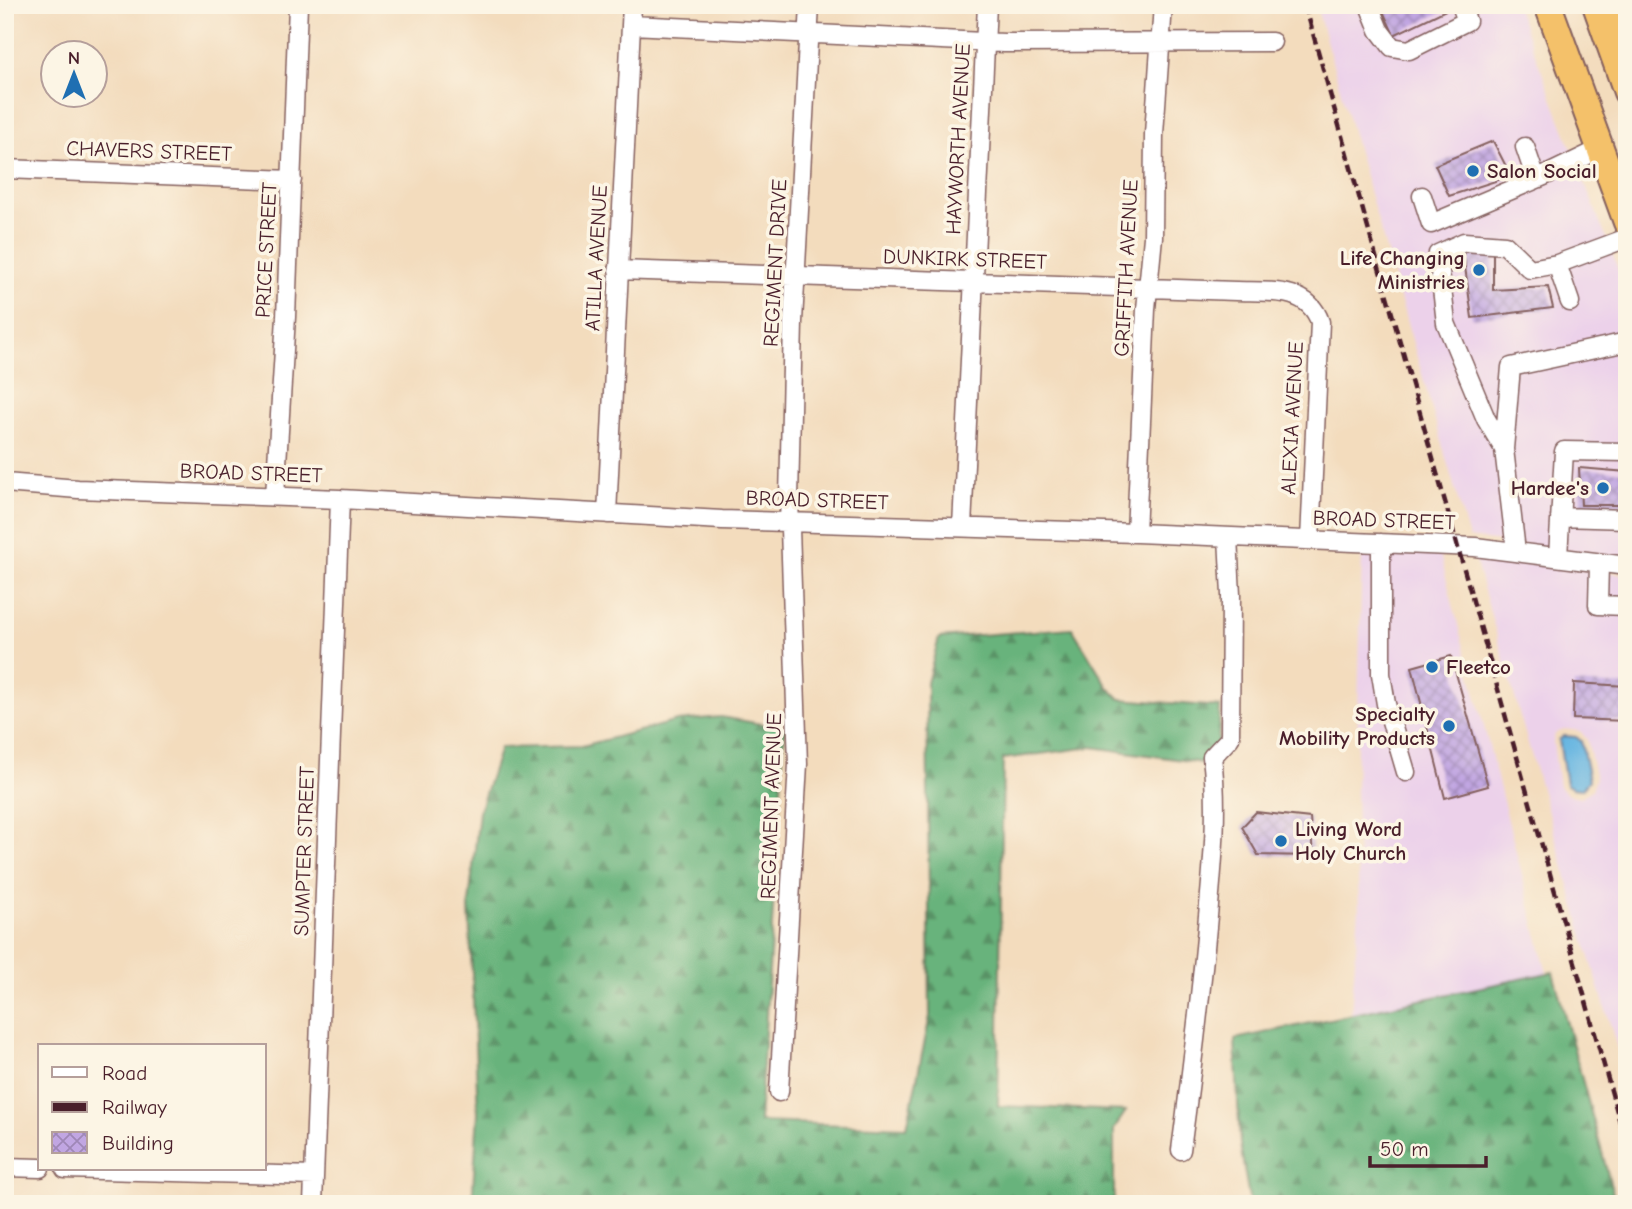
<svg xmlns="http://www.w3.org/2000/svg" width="1632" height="1209" font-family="'Comic Neue',sans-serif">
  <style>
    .built { fill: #ecd1ea; fill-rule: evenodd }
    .forest { fill: url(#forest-firs); stroke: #596953; stroke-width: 2 }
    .water { fill: #67b6e1; stroke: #586a86; stroke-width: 2 }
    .building { fill: url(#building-cross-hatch) }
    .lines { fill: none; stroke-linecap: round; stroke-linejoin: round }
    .minor-casing { stroke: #85615e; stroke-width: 21 }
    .highway-casing { stroke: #85615e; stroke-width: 30 }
    .minor { stroke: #fff; stroke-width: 18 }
    .highway { stroke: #f4c16a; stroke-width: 26 }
    .rail { stroke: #4a1f2b; stroke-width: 4.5; stroke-dasharray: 10 5; stroke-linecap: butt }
    .poi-dot { fill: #1f6fb2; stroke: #fcf5e5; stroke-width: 2.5 }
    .labels { text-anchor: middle; stroke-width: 7; stroke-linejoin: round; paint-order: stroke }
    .street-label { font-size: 21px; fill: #4a1f2b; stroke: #fcf5e5 }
    .poi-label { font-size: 21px; font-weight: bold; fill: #4a1f2b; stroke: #fcf5e5; text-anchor: start }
  </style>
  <defs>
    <pattern id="forest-firs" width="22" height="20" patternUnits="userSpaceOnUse" patternTransform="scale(1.75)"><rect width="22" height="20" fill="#68b37b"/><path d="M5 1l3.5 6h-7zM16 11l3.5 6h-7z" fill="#589165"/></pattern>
    <pattern id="building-cross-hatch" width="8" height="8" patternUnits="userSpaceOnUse" patternTransform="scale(1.75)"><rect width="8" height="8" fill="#c1a6e2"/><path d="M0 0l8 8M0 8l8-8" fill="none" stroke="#9f87b7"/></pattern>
  </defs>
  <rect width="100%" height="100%" fill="#fcf5e5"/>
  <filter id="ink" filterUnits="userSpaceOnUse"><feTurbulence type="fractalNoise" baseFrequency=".0143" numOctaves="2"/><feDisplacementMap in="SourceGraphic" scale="14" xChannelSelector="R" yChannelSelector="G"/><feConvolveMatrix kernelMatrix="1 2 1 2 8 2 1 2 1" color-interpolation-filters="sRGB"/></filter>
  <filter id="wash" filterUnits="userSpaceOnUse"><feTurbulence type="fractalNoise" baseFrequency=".00686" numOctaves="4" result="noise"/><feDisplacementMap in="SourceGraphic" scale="28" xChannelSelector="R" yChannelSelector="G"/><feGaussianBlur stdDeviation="1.57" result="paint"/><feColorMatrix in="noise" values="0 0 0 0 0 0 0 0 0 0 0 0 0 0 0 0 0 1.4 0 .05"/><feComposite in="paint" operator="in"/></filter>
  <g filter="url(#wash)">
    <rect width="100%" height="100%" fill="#f3dcbd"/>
    <path class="built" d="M1316,5h200l111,287v266l-158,-20z
      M1362,551l78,3 107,419 -196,42 8,-105 -3,-120z
      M1474,556l153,19v505l-39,-129zM1565,729l15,2 7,8 9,39 -4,12 -11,7 -13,-2 -9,-9 -6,-44 2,-8z"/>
    <path class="forest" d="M1072,628l36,59 12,12 100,8 -3,58 -125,-18 -89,12 -5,347 128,5 -12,18v75h-642l6,-91 -9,-209 10,-92 21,-64 82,-2 95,-25 44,-4 64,11 -26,394 148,5 23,-111 -3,-333 12,-45z
      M1553,972l63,232h-366l-10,-60 -5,-105z"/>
    <path class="water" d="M1564,736l12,1 5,4 8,39 -7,9 -10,-1 -6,-4 -7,-44z"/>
    <g id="blocks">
      <path class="building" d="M1380,5h69l1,3 -56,27z
        M1493,141l18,35 -62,20 -14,-31z
        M1463,252h30v38l55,-3 5,21 -81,10z
        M1579,468l48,4v33h-46z
        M1451,656l37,130 -43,12 -33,-131z
        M1574,683l53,3v35l-54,-2z
        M1256,812l54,6 3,38 -55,-1 -16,-28z"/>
    </g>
  </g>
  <g filter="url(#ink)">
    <use href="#blocks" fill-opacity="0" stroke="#85615e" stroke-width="2"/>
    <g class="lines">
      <defs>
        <path id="minor" d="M1369,5l10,25 13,17 17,3 58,-29 -6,-16
          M631,25l373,18 268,-1
          M1525,147l11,32
          M5,169l287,11
          M1422,196l9,28 113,-48 56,-27
          M1557,264l13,38
          M618,270l618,21c32,1 72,-5 84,31l-10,218
          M1504,449l7,-82 116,-25
          M5,483l73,6 262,10 382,21 414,13 339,14 152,19
          M275,496l11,-179 12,-312
          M607,514l25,-509
          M1560,517l67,2
          M962,527l25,-522
          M1136,533l10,-224 7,-72 1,-103 9,-129
          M1381,543v131l5,30 20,68
          M1516,551l-12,-102 -18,-30 -40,-96 -8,-69 26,-12 41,3 25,24 27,-5 70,-26
          M1558,557l6,-106 63,1
          M1599,564l-1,41 29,1
          M779,1092l19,-328 -9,-265 4,-177 17,-317
          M1181,1150c10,-74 19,-148 26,-223 5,-56 12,-114 5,-170l18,-19 1,-143 -3,-58
          M5,1167l35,1
          M65,1169l249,7
          M313,1204l27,-705"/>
        <path id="highway" d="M1548,5l79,217
          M1596,5l31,87
          M1618,5l9,23"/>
      </defs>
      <use href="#minor" class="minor-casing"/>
      <use href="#highway" class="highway-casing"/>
      <use href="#minor" class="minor"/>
      <use href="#highway" class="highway"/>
      <path class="rail" d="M1305,5l322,1142"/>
    </g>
  </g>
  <g class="poi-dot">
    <circle cx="1473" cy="171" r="7"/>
    <circle cx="1479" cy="270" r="7"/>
    <circle cx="1603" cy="488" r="7"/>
    <circle cx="1432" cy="667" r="7"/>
    <circle cx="1449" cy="726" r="7"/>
    <circle cx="1281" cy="841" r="7"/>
  </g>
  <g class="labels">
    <g class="street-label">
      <text transform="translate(958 139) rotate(-87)" y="7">HAYWORTH AVENUE</text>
      <text transform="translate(149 151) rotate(2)" y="7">CHAVERS STREET</text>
      <text transform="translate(266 250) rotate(-87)" y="7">PRICE STREET</text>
      <text transform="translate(596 258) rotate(-87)" y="7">ATILLA AVENUE</text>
      <text transform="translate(965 259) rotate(2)" y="7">DUNKIRK STREET</text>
      <text transform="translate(775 263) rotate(-87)" y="7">REGIMENT DRIVE</text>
      <text transform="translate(1126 268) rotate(-87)" y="7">GRIFFITH AVENUE</text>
      <text transform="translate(1292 418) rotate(-87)" y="7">ALEXIA AVENUE</text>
      <text transform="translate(251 473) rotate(2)" y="7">BROAD STREET</text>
      <text transform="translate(817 500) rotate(2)" y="7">BROAD STREET</text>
      <text transform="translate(1384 520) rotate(2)" y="7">BROAD STREET</text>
      <text transform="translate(771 806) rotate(-88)" y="7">REGIMENT AVENUE</text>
      <text transform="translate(304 851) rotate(-88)" y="7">SUMPTER STREET</text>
    </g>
    <g class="poi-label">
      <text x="1487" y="178">Salon Social</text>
      <text x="1465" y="265" text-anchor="end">Life Changing<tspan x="1465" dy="24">Ministries</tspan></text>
      <text x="1589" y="495" text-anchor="end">Hardee's</text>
      <text x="1446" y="674">Fleetco</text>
      <text x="1435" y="721" text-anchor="end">Specialty<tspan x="1435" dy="24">Mobility Products</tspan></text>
      <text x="1295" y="836">Living Word<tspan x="1295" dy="24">Holy Church</tspan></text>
    </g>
  </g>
  <rect width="1632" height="1209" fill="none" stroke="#fcf5e5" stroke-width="28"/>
  <rect x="38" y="1044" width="228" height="126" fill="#fcf5e5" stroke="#b59f9b" stroke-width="2"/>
  <rect x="52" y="1067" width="35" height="10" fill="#ffffff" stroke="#b59f9b" stroke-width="2"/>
  <text x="102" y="1080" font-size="21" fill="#4a1f2b">Road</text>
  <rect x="52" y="1102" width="35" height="10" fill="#4a1f2b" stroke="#b59f9b" stroke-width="2"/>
  <text x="102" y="1114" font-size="21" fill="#4a1f2b">Railway</text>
  <rect x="52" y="1132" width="35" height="21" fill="url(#building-cross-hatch)" stroke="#b59f9b" stroke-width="2"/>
  <text x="102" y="1150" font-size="21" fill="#4a1f2b">Building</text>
  <g transform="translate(74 74)"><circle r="33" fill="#fcf5e5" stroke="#b59f9b" stroke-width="2"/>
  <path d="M0-5L12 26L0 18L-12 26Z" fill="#1f6fb2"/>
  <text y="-10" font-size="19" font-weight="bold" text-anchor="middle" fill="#4a1f2b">N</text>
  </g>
  <path d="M1370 1156v10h116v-10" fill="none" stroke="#4a1f2b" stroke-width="3.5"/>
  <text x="1380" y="1156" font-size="21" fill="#4a1f2b" stroke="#fcf5e5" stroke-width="5" paint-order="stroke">50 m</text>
</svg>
